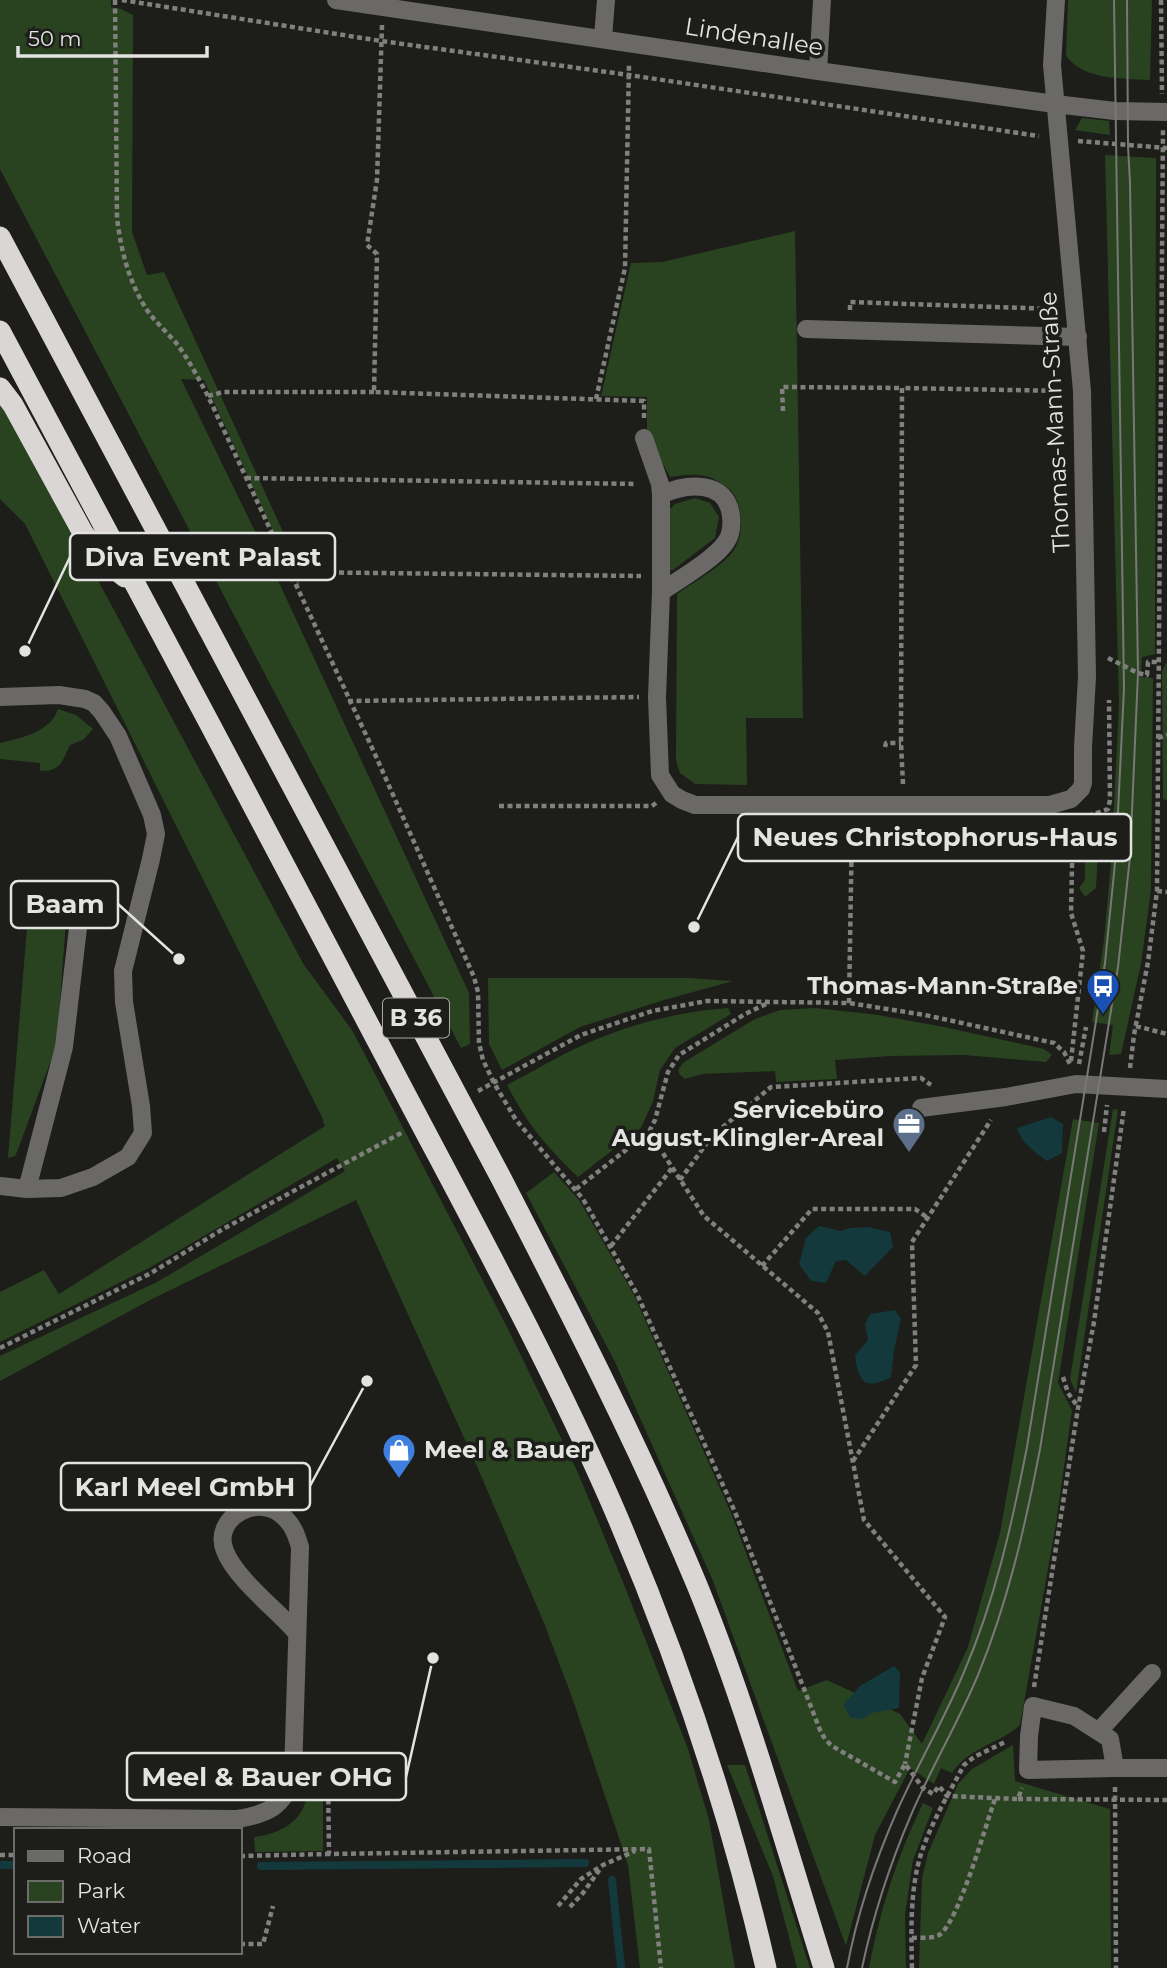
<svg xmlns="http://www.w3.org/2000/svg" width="1167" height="1968" font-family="Montserrat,sans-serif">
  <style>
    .green { fill: #294320 }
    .water { fill: #13393c }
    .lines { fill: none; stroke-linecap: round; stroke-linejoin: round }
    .stream { stroke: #13393c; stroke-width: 8 }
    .path { stroke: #80807e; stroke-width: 4.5; stroke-dasharray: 5 3.5; stroke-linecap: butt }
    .minor { stroke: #6a6968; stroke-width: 18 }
    .highway { stroke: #d9d6d5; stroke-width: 21 }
    .tram { stroke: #787876; stroke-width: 2 }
    .labels { text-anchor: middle; stroke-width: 7; stroke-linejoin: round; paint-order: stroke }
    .shield { fill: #1d1d1a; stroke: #a8a8a6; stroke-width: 2 }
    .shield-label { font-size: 23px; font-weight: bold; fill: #e3e3e2 }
    .street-label { font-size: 24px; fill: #e3e3e2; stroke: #1d1d1a }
    .poi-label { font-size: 24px; font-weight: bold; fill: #e3e3e2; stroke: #1d1d1a; text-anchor: end }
    .leader { fill: none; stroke: #e3e3e2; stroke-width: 2.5 }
    .callout-dot { fill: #e3e3e2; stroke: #1d1d1a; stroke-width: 2.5 }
    .callout { fill: #1d1d1a; stroke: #e3e3e2; stroke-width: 2.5 }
    .callout-label { font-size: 26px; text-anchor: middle; font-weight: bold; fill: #e3e3e2 }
  </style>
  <rect width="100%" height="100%" fill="#1d1d1a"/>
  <path class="green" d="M0,0h111v7l10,2 12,6 -1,217 15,43 17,-3 120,262 16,42 -1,12 -95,-208 -23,-1 82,169 206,445 1,51 -9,4 -461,-879z
    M1068,0h84l-2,80c-28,-2 -65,1 -84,-24z
    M1082,118l27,3 1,14 -35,-5z
    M1105,155l51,3 -1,496 -13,3 -1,20 12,1 -2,212 -10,74 -20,90 -12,1 4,-30 -21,-3 12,-82 7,-77 8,-159z
    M795,231l8,487h-57l1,67 -52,-1 -15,-11 -4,-12 1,-167c17,-12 46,-28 57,-44 10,-16 9,-43 -2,-58 -4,-5 -17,-13 -23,-15 -12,-4 -27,-2 -39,0l-23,-42v-38l-46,-1 30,-133 31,-1z
    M0,401l8,11 296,553 48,65 155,297 71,146 45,109 65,167 21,71 26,148h-95l-12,-103 -55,-165 -29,-77 -68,-159 -120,-264 -204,99 -152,82v-25l157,-74 188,-111 -8,-13 -188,110 -149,74v-50l44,-22 15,24 266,-168 -4,-11 -296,-591 -25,-25z
    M695,498l15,5 9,14 -4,21 -42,32h-6l2,-60 6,-6z
    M1167,662v138l-4,-1 -1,-128z
    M58,709l18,6 17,14 -10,11 -13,5c-8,16 -8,26 -30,26v-8l-40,-4v-16c21,-5 51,-11 58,-34z
    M1100,817l-4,71 -11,9 -6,-9 6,-8 -1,-55z
    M29,904l38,3 -10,137 -40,108 -2,4 -7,2z
    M488,978h201l44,3 -69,19 -84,27 -78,43 -13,-26z
    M728,1008l3,6 -56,34 -15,22 -7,31 -12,27 -63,49c-32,-31 -50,-52 -71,-92 25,-13 50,-28 76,-40 44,-20 97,-34 145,-37z
    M816,1008l62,7 66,12 100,22 8,6 -6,7 -82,-7 -74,1 -55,4 2,19 -61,3 -1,-11 -73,3 -17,5 -5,-4 -2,-5 6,-8 71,-43 25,-9z
    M1113,1109l5,1 -42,283 -6,-14z
    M1073,1119l26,4 -41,260 14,27 -16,114 -36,201c-21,19 -52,23 -68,48l-11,-5 -7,16 -24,-16 -35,67 -29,111 -133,-365 -98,-219 -89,-169 28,-21 25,28 55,95 97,218 67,178 29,-11 73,34 22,30 46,-97 32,-114z
    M1013,1745l2,36 95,28 1,159h-192l3,-90 6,-25 30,-69 14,-15z
    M727,1765h18l65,203h-13l-24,-92z
    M307,1779l16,1v71l-68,1 -1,-15c21,-2 45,-13 51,-34 3,-7 2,-17 2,-24z
    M923,1803l10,5 -20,52 -8,55 1,53h-37c11,-59 28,-111 54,-165z"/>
  <path class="water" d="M1051,1117l12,7 -1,29 -15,8c-12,-9 -26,-18 -30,-33z
    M819,1226l22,5 9,-3 18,-1 22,5 3,15 -28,29 -19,-16 -10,1 -10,22 -15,-2 -12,-17 7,-26z
    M895,1310l6,9 -7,31 -3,27c-27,15 -33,3 -36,-22l13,-15 -3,-16 5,-10z
    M894,1666l6,6 -1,36 -27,5 -10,6 -11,-1 -8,-13 17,-19z"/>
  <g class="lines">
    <path class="stream" d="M0,1865h16
      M261,1866l324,-3
      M612,1880l9,88"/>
    <path class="path" d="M115,0l2,218c4,32 11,61 28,89 8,13 22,25 32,37 12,16 21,34 31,52l166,356 100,225 4,15 1,51 4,17 11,23 22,37 67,79 54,95 98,218 85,218 5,9 7,7 63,36 10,-18 18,24 10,6 6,-8 8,10 71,3 4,-11
      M122,0l259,41 248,34 410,61
      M1161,0l1,94
      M382,25l-5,155 -10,65 10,9 -3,138 270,9v17
      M1078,141l89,7
      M850,310v-8l204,7
      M208,396l15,-4h151
      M596,399l29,-131 4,-204
      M783,411l-1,-24 120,1
      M246,478l391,6
      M288,572l353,4
      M1108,658l30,15 9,2 1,-13h10
      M348,701l291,-4
      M1158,738l9,-3
      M885,747l1,-4h15
      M903,784l-2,-41 1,-355 162,3
      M499,806h153l4,-3
      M1080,819l28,-10 2,-9 -1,-100
      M1157,891l10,1
      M849,1003l3,-177
      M1136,1026l31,8
      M1071,1061l12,-110 -12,-38 2,-92
      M1079,1064l7,-37
      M1130,1068l4,-33 14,-73 9,-71 6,-761
      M478,1091l103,-56 71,-24 55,-10 142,2 76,12 129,28 10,9 7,14
      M649,1132l55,84 114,97 10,19 36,188 81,97 -23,61 -17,86
      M1104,1132l3,-27
      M680,1180l32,-44 59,-49 150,-9 10,7
      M576,1189l73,-57 6,-12 13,-48 11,-17 66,-41 23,-11
      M611,1246l61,-78
      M762,1266l50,-57h103l13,9
      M0,1348l151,-75 72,-44 180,-97
      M1063,1377l5,16 10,14
      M853,1461l63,-96 -4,-123 79,-122
      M1034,1687l44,-279 16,-86 30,-214
      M311,1775l17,-1 1,80 320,-5 12,119
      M1115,1787l1,181
      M1018,1799l149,1
      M0,1855h16
      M240,1856l89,-2
      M558,1906l23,-27 22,-14 32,-14
      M570,1907l13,-14 17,-24
      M912,1938c8,-1 21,1 27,-3 19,-11 47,-111 56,-136
      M240,1944h23l10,-38
      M912,1968c-1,-37 -2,-79 9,-114 10,-31 28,-61 43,-89l10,-8 33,-16"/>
    <path class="minor" d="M336,0l482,71 237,33 60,7 52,1
      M603,38l3,-38
      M818,71l4,-71
      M806,329l272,8
      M644,438l16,46 1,11v97l-4,105 3,78 12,19 10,6 13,5h355l21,-6 10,-10 2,-6v-36l4,-70 -5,-286 -30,-326 4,-65
      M661,592c17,-12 54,-33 65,-50 5,-7 6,-17 5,-26 -4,-37 -45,-33 -70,-21
      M0,697l59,-2 26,4 9,4 8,9 16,24 34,79 4,19 -5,25 -28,112 1,31 17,104 2,27 -15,24 -35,20 -32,11 -34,1 -27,-3
      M921,1108l85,-11 70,-13 91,5
      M27,1189l37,-142 14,-119
      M1033,1706l41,10 36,23 5,29 -87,2 1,-34z
      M1099,1731l53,-58
      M1115,1768h52
      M0,1817l237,2c31,-5 47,-12 56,-44l7,-228c-3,-10 -6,-20 -14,-28 -26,-29 -75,-1 -61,32 11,28 51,58 71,81"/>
    <path class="highway" d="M0,237l501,941c69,134 138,268 196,407 51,125 87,255 127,383
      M0,331c130,244 261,487 389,732 76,145 156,289 222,439 65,150 118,306 155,466
      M0,388l13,17 70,128 23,29 19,15"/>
    <path class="tram" d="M847,1968c10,-54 28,-107 50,-157 21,-47 47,-91 67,-139 31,-72 48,-148 63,-225l69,-426 9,-58 11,-110 8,-164 -10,-689
      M862,1968c11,-52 28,-104 49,-153 20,-47 47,-92 67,-140 30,-73 47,-148 62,-226l78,-482 12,-110 8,-184 -8,-490 -2,-37 -1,-146"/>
  </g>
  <defs>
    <symbol id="bus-pin" viewBox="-11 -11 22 30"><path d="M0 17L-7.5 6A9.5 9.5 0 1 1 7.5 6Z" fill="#1a4fb4" stroke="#1d1d1a"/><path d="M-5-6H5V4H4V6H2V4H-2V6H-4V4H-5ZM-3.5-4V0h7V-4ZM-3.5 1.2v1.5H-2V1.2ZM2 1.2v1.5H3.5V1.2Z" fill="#fff"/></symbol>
    <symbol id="office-pin" viewBox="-11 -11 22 30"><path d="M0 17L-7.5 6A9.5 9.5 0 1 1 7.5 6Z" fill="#5c6f8a" stroke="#1d1d1a"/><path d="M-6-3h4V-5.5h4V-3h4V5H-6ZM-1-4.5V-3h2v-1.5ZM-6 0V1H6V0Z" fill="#fff"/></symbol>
    <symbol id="shop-pin" viewBox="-11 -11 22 30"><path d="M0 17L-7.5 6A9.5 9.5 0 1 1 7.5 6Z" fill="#3f7fe0" stroke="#1d1d1a"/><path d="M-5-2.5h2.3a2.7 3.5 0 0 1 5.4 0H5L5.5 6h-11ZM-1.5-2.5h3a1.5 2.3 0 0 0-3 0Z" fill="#fff"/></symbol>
  </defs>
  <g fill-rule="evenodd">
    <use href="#bus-pin" x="1084" y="967" width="38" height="52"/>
    <use href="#office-pin" x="890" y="1105" width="38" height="52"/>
    <use href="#shop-pin" x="380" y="1431" width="38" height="52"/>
  </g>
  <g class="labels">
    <rect class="shield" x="383" y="998.5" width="66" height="39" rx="5"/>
    <g class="shield-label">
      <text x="416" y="1026">B 36</text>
    </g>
    <g class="street-label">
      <text transform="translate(754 37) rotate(9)" y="8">Lindenallee</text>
      <text transform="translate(1055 422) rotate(-93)" y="8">Thomas-Mann-Straße</text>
    </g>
    <g class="poi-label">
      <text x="1078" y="994">Thomas-Mann-Straße</text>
      <text x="884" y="1118">Servicebüro<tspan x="884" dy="28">August-Klingler-Areal</tspan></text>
      <text x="424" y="1458" text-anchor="start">Meel &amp; Bauer</text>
    </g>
  </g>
  <path class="leader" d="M25 651L70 557M694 927L738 837M179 959L118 904M367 1381L310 1486M433 1658L406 1777"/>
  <g class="callout-dot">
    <circle cx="25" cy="651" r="7"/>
    <circle cx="694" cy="927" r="7"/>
    <circle cx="179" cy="959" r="7"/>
    <circle cx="367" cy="1381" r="7"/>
    <circle cx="433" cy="1658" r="7"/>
  </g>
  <g class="callout">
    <rect x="70" y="533" width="265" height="47" rx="7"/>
    <rect x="738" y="814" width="393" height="47" rx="7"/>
    <rect x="11" y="881" width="107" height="47" rx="7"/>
    <rect x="61" y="1463" width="249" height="47" rx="7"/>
    <rect x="127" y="1753" width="279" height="47" rx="7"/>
  </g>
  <g class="callout-label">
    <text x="203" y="566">Diva Event Palast</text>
    <text x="935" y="846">Neues Christophorus-Haus</text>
    <text x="65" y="913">Baam</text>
    <text x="185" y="1496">Karl Meel GmbH</text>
    <text x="267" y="1786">Meel &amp; Bauer OHG</text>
  </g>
  <rect x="14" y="1828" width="228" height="126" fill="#1d1d1a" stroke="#6c6c6a" stroke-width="2"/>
  <rect x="28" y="1851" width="35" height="10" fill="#6a6968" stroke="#6c6c6a" stroke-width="2"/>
  <text x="77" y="1863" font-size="21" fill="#e3e3e2">Road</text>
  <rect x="28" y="1881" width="35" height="21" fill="#294320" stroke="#6c6c6a" stroke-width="2"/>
  <text x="77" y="1898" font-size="21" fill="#e3e3e2">Park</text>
  <rect x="28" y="1916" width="35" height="21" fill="#13393c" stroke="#6c6c6a" stroke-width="2"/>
  <text x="77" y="1933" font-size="21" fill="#e3e3e2">Water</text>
  <path d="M18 46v10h189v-10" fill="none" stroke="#e3e3e2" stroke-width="3.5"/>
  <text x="28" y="46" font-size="21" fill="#e3e3e2" stroke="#1d1d1a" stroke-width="5" paint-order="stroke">50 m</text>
</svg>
